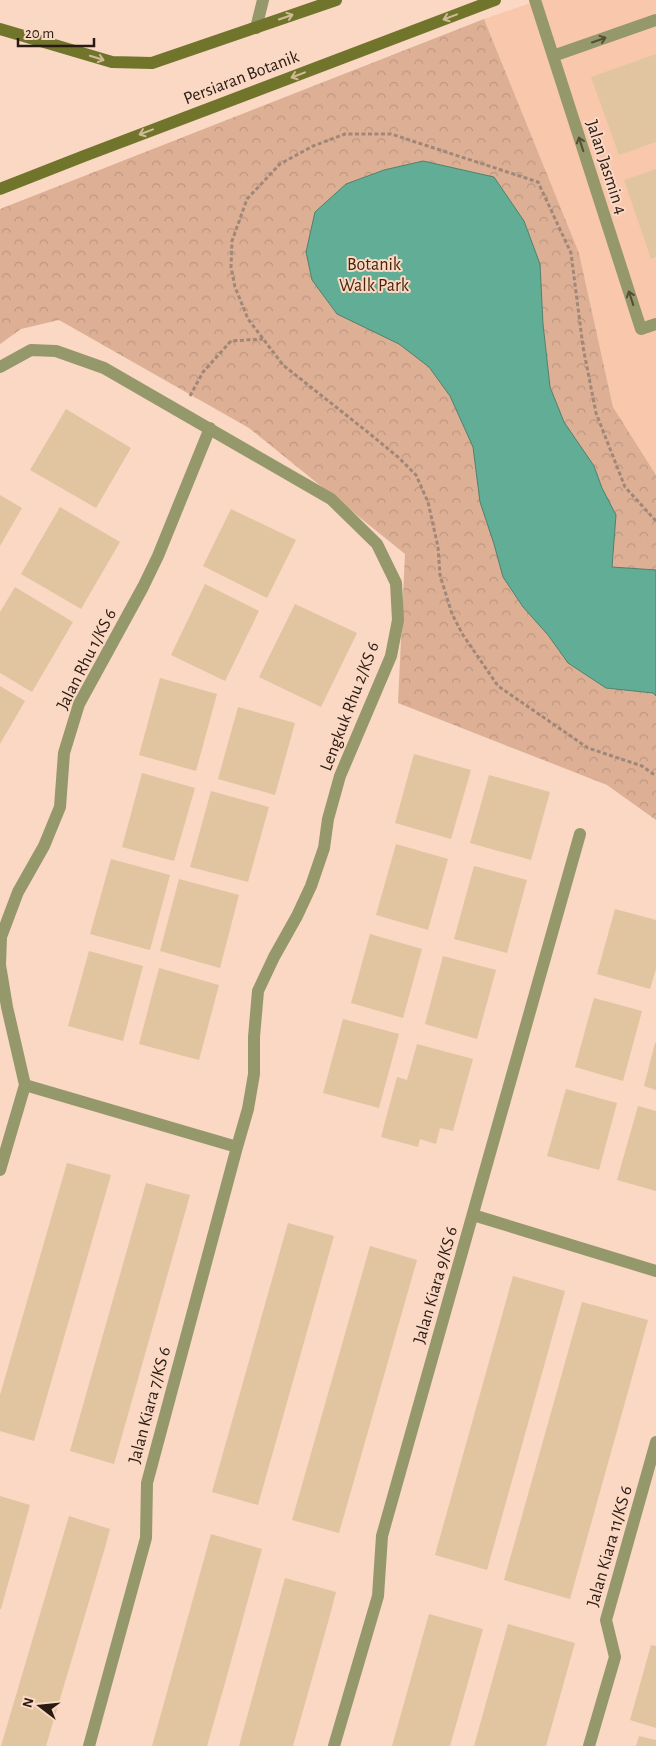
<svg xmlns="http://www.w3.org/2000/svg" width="656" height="1746" font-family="'Alegreya Sans',sans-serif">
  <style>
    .built { fill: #f9c8ac }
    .park { fill: url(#park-crowns) }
    .water { fill: #62ad96; stroke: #51816e }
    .building { fill: #e1c4a0 }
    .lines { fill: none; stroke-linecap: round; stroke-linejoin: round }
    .path { stroke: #a18778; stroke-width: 3; stroke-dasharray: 4 2.5; stroke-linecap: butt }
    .lane { stroke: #95986a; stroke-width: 12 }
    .street { stroke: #95986a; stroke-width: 12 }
    .secondary { stroke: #71752b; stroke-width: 12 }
    .oneway { stroke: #d1ba96 }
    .oneway2 { stroke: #554d35 }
    .labels { text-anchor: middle; stroke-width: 4; stroke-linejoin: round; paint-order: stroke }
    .street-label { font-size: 18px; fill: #2a1b12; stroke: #fad8c4 }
    .park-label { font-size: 18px; fill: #4a250b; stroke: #fad8c4 }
  </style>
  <defs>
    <pattern id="park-crowns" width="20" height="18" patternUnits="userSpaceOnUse" patternTransform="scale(1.25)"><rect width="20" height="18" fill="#ddb096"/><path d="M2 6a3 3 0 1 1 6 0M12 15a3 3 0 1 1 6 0" fill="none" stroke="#be9780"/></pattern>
  </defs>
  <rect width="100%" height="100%" fill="#fad8c4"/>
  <path class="built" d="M539,0h117v475l-43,-68 -34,-154 -95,-234z"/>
  <path class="park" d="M484,19l95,234 34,154 43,68v345l-49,-35 -209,-82 7,-149 -156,-126 -190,-108 -38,9 -21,15v-135z"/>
  <path class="water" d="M423,161l71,16 30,44 16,43 3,60 7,63 14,35 30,44 8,22 14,27 -4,52 44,3v126l-3,-3 -47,-5 -38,-25 -20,-28 -25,-28 -20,-30 -9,-33 -14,-42 -7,-55 -23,-51 -21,-29 -30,-23 -62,-30 -25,-34 -6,-28 9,-40 31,-28 38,-14z"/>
  <path class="building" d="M656,54v88l-37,13 -28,-78z
    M656,169v88l-5,2 -27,-79z
    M66,409l65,39 -35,60 -66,-38z
    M0,495l22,13 -22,38z
    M60,507l60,35 -39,67 -60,-35z
    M231,509l65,31 -29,58 -64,-32z
    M205,584l54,27 -34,70 -54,-26z
    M15,587l58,35 -41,70 -32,-19v-61z
    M295,604l62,29 -36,74 -62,-30z
    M160,678l57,16 -21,77 -57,-16z
    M0,686l25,15 -25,43z
    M238,707l57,16 -20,72 -57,-16z
    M414,754l57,16 -20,69 -56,-16z
    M142,773l53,15 -21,73 -52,-14z
    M489,775l61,17 -19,68 -61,-17z
    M211,791l58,16 -21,75 -58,-15z
    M396,844l52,15 -20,71 -52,-15z
    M111,859l59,16 -20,75 -60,-16z
    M474,866l53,14 -20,73 -53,-14z
    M179,879l60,16 -19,73 -60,-17z
    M615,909l41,11v49l-6,20 -53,-15z
    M370,934l52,15 -19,69 -52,-15z
    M89,951l54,15 -20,75 -55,-15z
    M443,956l53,14 -19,69 -52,-15z
    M159,968l60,17 -20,75 -60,-16z
    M594,998l48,13 -19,70 -48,-14z
    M343,1019l56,15 -20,74 -56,-15z
    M655,1043h1v47l-12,-4z
    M417,1044l56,15 -20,72 -13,-3 -4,16 -16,-5 -2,8 -37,-10 16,-60 10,3z
    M566,1089l51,14 -18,67 -52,-14z
    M638,1106l18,5v80l-39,-11z
    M67,1163l44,12 -77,266 -34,-10v-36z
    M146,1183l44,12 -76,269 -44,-13z
    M288,1223l46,13 -76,269 -46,-13z
    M370,1246l47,14 -78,273 -47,-13z
    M513,1276l52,15 -78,279 -52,-15z
    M582,1302l66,18 -78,279 -66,-19z
    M0,1496l30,9 -29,104h-1z
    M69,1516l41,13 -6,22 -58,195h-45z
    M211,1534l51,15 -37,134 -18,63h-55z
    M285,1578l51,14 -6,23 -37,131h-54z
    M429,1614l54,15 -33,117h-58z
    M508,1624l67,19 -29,103h-72z
    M651,1645l5,1v82l-26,-8z
    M639,1736l17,4v6h-20z"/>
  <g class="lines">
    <path class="path" d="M190,396l13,-24 28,-31 32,-2
      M656,521l-31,-34 -29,-74 -13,-66 -12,-94 -33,-71 -147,-48h-46l-32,12 -33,18 -33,35 -15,42 -1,26 4,20 13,32 35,46 87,69 28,23 18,18 12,27 10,45 2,28 12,39 11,21 35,51 90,62 54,18 14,10"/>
    <path class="lane" d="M256,28l7,-28
      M473,1215l183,56"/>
    <path class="street" d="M535,0l106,329 15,-5
      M553,56l103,-36
      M0,367l31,-17 25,1 48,17 227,131 46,45 19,39 2,37 -7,36 -51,120 -12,43 -4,29 -13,38 -14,30 -23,41 -16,34 -4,46v37l-6,35 -11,38 -90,336 -1,55 -57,208
      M25,1085l212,62
      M0,1170l25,-85 -18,-78 -7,-42 1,-28 17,-45 26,-46 16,-39 4,-54 15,-49 64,-117 15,-31 52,-128
      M334,1746l44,-150 4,-60 198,-702
      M589,1746l26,-89 -9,-37 50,-178"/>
    <path class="secondary" d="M0,29l112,33 40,1 184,-63
      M0,189l84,-33 411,-156"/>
  </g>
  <defs><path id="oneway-shaft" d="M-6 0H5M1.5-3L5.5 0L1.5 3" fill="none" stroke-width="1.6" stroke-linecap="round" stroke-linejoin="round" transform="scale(1.25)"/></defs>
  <g class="oneway">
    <use href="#oneway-shaft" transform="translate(286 17) rotate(-19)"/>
    <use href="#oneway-shaft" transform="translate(450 17) rotate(159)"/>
    <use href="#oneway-shaft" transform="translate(97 58) rotate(17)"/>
    <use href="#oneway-shaft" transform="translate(298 75) rotate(159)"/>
    <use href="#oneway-shaft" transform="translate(146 132) rotate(159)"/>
  </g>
  <g class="oneway2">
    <use href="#oneway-shaft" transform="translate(599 40) rotate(-19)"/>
    <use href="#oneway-shaft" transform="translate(581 144) rotate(-108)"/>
    <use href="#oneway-shaft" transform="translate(631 298) rotate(-108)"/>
  </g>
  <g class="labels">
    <g class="street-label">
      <text transform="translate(241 77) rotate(-21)" y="6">Persiaran Botanik</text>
      <text transform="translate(607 167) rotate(72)" y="6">Jalan Jasmin 4</text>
      <text transform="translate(86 659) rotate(-63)" y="6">Jalan Rhu 1/KS 6</text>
      <text transform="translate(349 706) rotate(-69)" y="6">Lengkuk Rhu 2/KS 6</text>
      <text transform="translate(435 1285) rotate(-74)" y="6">Jalan Kiara 9/KS 6</text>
      <text transform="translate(149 1405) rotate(-75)" y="6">Jalan Kiara 7/KS 6</text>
      <text transform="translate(609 1546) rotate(-74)" y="6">Jalan Kiara 11/KS 6</text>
    </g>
    <g class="park-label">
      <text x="374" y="270">Botanik<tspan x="374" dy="21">Walk Park</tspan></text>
    </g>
  </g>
  <g transform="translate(40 1706) rotate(286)" stroke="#fad8c4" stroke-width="4" paint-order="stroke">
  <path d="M0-4L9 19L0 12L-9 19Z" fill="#2a1b12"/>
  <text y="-8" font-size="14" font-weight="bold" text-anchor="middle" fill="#2a1b12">N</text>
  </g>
  <path d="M18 38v8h76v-8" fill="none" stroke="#2a1b12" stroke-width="2.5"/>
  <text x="25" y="38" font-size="15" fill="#2a1b12" stroke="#fad8c4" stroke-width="4" paint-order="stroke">20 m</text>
</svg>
